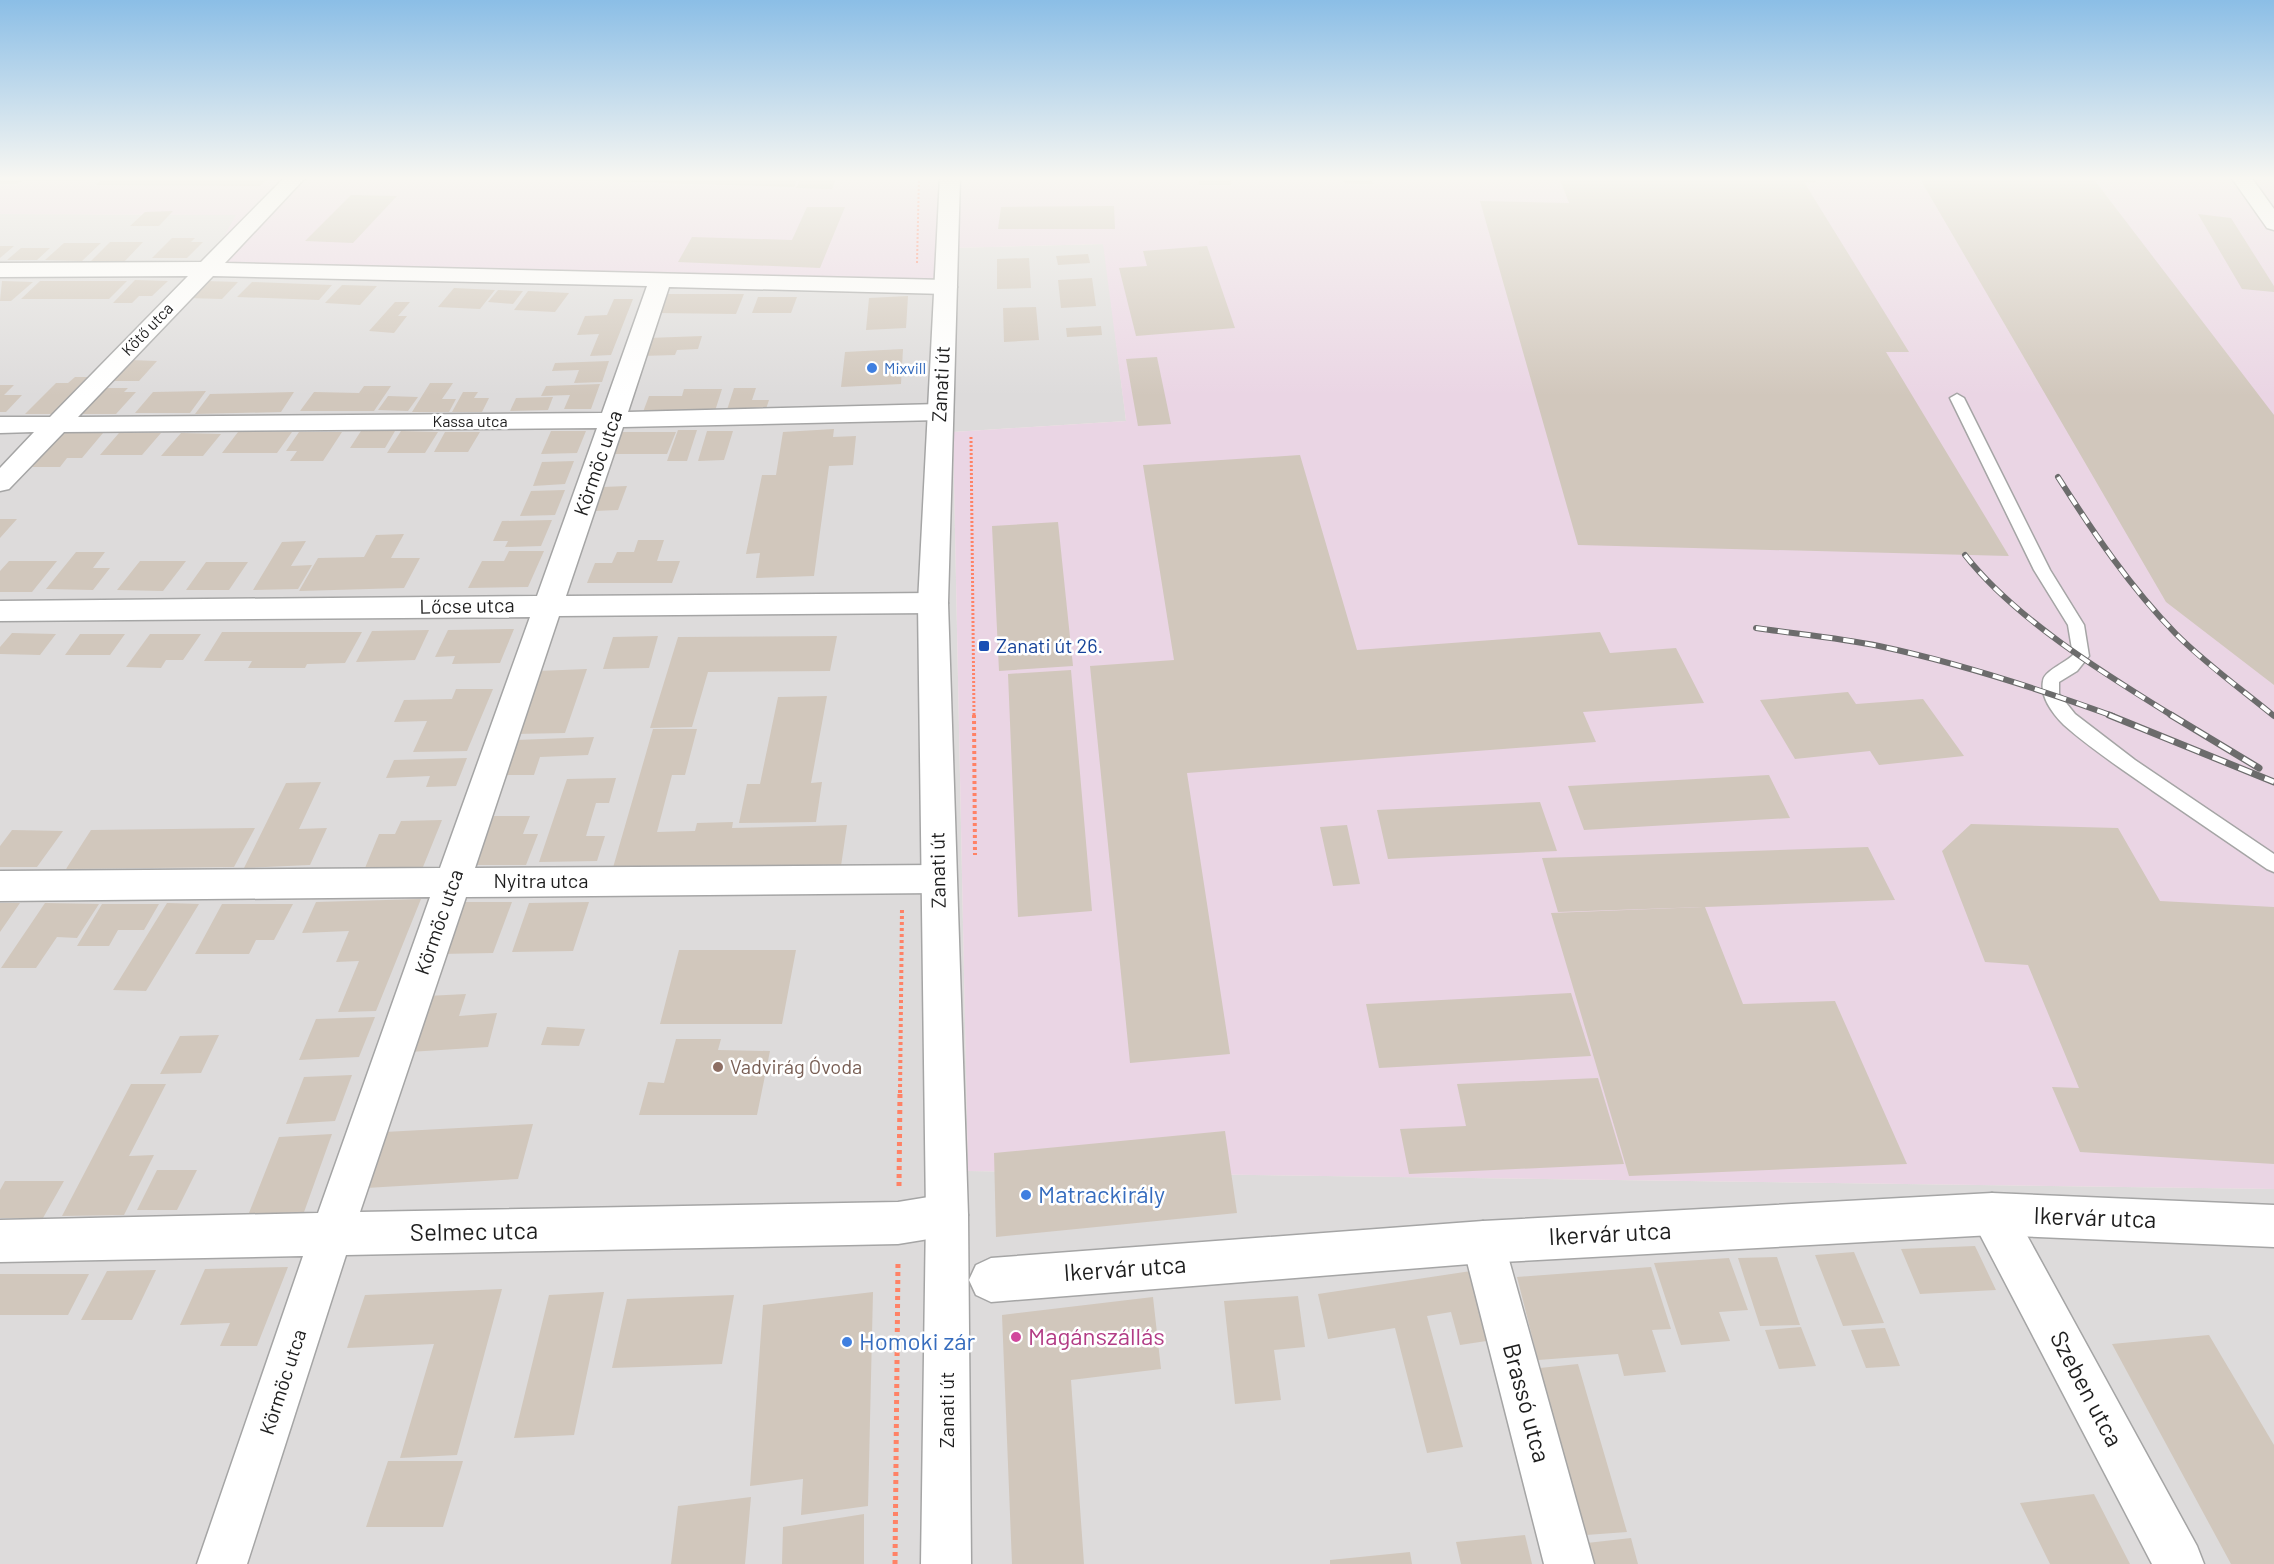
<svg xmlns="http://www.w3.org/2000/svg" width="2274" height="1564" font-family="Barlow,sans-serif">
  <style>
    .residential { fill: #dddbdb }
    .industrial { fill: #ead5e4 }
    .building { fill: #d1c7bc }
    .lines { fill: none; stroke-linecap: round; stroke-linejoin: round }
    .service-casing { stroke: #a5a5a5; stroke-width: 3 }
    .minor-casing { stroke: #a5a5a5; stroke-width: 3 }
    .tertiary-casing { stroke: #a5a5a5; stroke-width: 3 }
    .path-far3 { stroke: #ff8266; stroke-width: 2; stroke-dasharray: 2 2; stroke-linecap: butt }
    .path-far2 { stroke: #ff8266; stroke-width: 3; stroke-dasharray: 2 2; stroke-linecap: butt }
    .path-far1 { stroke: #ff8266; stroke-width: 4; stroke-dasharray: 3 3; stroke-linecap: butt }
    .path { stroke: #ff8266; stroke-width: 5; stroke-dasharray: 4 4; stroke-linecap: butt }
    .service { fill: #fff; fill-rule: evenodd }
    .minor { fill: #fff; fill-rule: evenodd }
    .tertiary { fill: #fff; fill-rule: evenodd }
    .rail-far1-casing { stroke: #6c6c6c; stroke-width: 6 }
    .rail-casing { stroke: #6c6c6c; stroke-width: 7 }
    .rail-far1 { stroke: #fff; stroke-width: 4; stroke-dasharray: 11; stroke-linecap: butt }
    .rail { stroke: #fff; stroke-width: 4.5; stroke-dasharray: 14; stroke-linecap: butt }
    .shop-dot { fill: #3f7fe0; stroke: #fff; stroke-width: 2 }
    .transit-dot { fill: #1a4fb4; stroke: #fff; stroke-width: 2 }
    .education-dot { fill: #8d6e63; stroke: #fff; stroke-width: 2 }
    .hotel-dot { fill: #d1479c; stroke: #fff; stroke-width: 2 }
    .labels { text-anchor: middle; stroke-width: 5; stroke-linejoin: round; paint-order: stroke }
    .far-street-label { font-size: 16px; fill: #1e1e1e; stroke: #fff }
    .far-shop-label { font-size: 16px; fill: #366cbe; stroke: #fff; text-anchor: start }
    .street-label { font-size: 20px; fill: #1e1e1e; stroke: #fff }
    .transit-label { font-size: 20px; fill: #164399; stroke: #fff; text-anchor: start }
    .education-label { font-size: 20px; fill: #785e54; stroke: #fff; text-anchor: start }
    .near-shop-label { font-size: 24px; fill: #366cbe; stroke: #fff; text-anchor: start }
    .near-street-label { font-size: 24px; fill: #1e1e1e; stroke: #fff }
    .near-hotel-label { font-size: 24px; fill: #b23c85; stroke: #fff; text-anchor: start }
  </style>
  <rect width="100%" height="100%" fill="#f0ede3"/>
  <path class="residential" d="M0,214l237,1 -30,52 897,-23 22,177 -173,11 15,739 1306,18v375h-2274z"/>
  <path class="industrial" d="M0,177h2274v1012l-1306,-18 -15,-739 173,-11 -23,-177 -150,4 -3,36 -743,-17 29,-52 -236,-1z"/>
  <path class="building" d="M0,177h87l-5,4h-60l-5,3h-17z
    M105,177h165l-10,9 -164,-1z
    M536,177h263l-5,10 -260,-8z
    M802,177h35l-5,12 -36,-1z
    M1199,177h32v8h-32z
    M1343,177h29l1,7 -29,-1z
    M1559,177h119l1,2 79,1 -2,-3h57l3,6 -12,-1 105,170h-23l123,204 -431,-11 -98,-344 89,2z
    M1919,177h173l182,238v270l-108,-83z
    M351,195l46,1 -44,47 -48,-2z
    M1114,206l1,23h-117l3,-22z
    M807,207h38l-25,61 -142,-6 14,-25 100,3z
    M173,211l-14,15h-29l15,-14z
    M2198,214l33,4 43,68v6l-32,-3z
    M172,238h23l-4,4h12l-16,16h-35z
    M110,242h33l-18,19h-34z
    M64,243h37l-19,18 -37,-1z
    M0,246h14l-14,12z
    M1207,246l28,82 -99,8 -17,-68 28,-2 -4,-15z
    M21,248h29l-13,12h-30z
    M1088,254l2,9 -32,2 -2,-9z
    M1029,258l2,30 -34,1v-30z
    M1092,278l4,28 -35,2 -3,-28z
    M135,280l33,1 -16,15h-13l-7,7h-19z
    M2,281l31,1 -22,19h-11z
    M40,281h87l-18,18h-88z
    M205,281l33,1 -16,17 -34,-1z
    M252,282l80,3 -13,15 -82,-3z
    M342,285l35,1 -17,19 -35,-2z
    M454,288l41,2 -15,19 -42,-2z
    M498,290l25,1 -10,13 -25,-2z
    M528,291l41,2 -14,19 -41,-2z
    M668,294h76l-8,20 -78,-1z
    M908,296l-2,32 -40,2 3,-32z
    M758,297h39l-6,16h-39z
    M614,299h19l-22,56 -21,1 9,-22 -22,1 8,-19 22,-1z
    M395,302h15l-12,14h9l-13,17 -25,-2z
    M1036,307l3,33 -35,2 -1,-34z
    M1101,326l1,9 -35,2 -1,-9z
    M702,336l-4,13 -21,1 -2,5 -34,1 7,-18z
    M903,349l-2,35 -60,3 4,-35z
    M1157,357l14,67 -33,2 -12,-67z
    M131,360l26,1 -18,20h-27z
    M609,361l-7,21 -28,1 5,-13 -27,1 3,-8z
    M75,377h23l-37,37h-36l31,-31h12z
    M430,383h23l-11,16h14l-7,13h-37z
    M600,384l-9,25h-27l6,-14 -29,1 5,-10z
    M0,385h14l-10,10h18l-16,17h-6z
    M364,386h27l-17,25h-74l14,-19 45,1z
    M104,388h24l-4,4h12l-20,22h-37z
    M734,388h22l-4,12h17l-4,12 -39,1z
    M684,389h38l-7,22 -72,1 6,-16h33z
    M206,391l-16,22h-55l18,-21z
    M294,392l-13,20 -86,2 15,-20z
    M463,392h15l-4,6h15l-7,14h-30z
    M388,396l30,1 -10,14 -30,-1z
    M553,397l-5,13 -38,1 6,-13z
    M834,429l-1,8 23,-1 -3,29 -24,1 -15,110 -58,2 4,-25 -14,1 16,-79h14l7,-43z
    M678,430h19l-10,31h-20z
    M361,431h34l-10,17h-35z
    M401,431l37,1 -13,21h-38z
    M551,431h35l-9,22 -36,1z
    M707,431h26l-9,29 -26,1z
    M238,432h54l-15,21h-55z
    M299,432h43l-19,29h-33l7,-10h-11z
    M445,432h35l-12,20h-34z
    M619,432h57l-9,22h-58z
    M62,433h41l-21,25h-15l-7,9h-28z
    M119,433h42l-19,22h-42z
    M181,433l40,1 -18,22h-42z
    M1300,455l57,195 243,-18 10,21 66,-5 28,55 -121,9 13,30 -409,31 43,281 -100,9 -40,-397 84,-6 -31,-195z
    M574,461l-9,23 -32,2 9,-24z
    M627,486l-9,24 -24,1 9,-24z
    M565,490l-10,25 -35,1 11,-25z
    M0,519h17l-17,19z
    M552,520l-11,26 -36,1 3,-6h-15l9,-20z
    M1058,522l15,144 -74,5 -7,-145z
    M404,534l-13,24h29l-16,30 -105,3 19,-33 46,-1 12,-22z
    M638,540h26l-7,21h23l-8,22h-85l8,-20h17l5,-11h17z
    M306,541l-15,25 21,-1 -14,24 -45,1 29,-48z
    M509,551h35l-16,36 -60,1 14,-27h22z
    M76,552h29l-12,16h17l-17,22 -47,-1z
    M9,561h48l-25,31h-32v-21z
    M140,561h46l-23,30 -46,-1z
    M206,562h42l-19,28h-43z
    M514,629l-14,34 -48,1 3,-8 -20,1 13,-27z
    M429,630l-14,30 -59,2 16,-31z
    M222,632h140l-17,31 -38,1 -2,4h-57l4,-7h-48z
    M12,633l44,1 -16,21 -40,-1v-7z
    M80,634h45l-15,21h-45z
    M150,634h51l-18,26h-17l-5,8 -35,-1z
    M658,636l-9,32 -46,1 10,-32z
    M837,636l-7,35 -122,1 -16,55 -42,1 28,-91z
    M587,669l-22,64 -51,1 24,-63z
    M1071,670l21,241 -74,6 -10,-243z
    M456,689h37l-26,62 -54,1 14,-31 -33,1 10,-22 48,-1z
    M1848,692l8,12 67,-5 41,57 -85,9 -9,-14 -75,8 -35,-59z
    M827,696l-16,87 11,-1 -6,40 -77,1 8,-39h13l18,-87z
    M653,729h44l-12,46h-13l-15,57 38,-1 2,-8 36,-1 -1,6 115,-3 -6,41 -229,5z
    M594,737l-6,18 -48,2 -6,18h-31l13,-35z
    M467,758l-11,28 -30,1 4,-11 -44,2 8,-18z
    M1769,775l21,43 -206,12 -16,-44z
    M616,778l-7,25h-13l-10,33h19l-8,25 -58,1 28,-83z
    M321,782l-22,47 28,-1 -17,37 -66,3 42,-85z
    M1540,802l17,49 -169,8 -11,-49z
    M494,816h36l-7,18h15l-12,31h-52z
    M442,820l-19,47 -58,1 14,-34h16l6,-13z
    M1971,824l147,4 42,73 114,6v257l-194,-12 -28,-65 27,1 -51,-123 -43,-3 -43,-111z
    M1347,825l13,59 -27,2 -13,-59z
    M255,828l-21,39 -168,2 25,-39z
    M12,830l51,1 -26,36h-37v-21z
    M1868,847l27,53 -190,7 38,97 92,-3 72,163 -278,12 -78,-263 152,-6 -145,5 -16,-54z
    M421,899l-45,112 -38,1 21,-51 -23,1 13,-31 -47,2 14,-31z
    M459,902h53l-19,51 -54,1z
    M589,902l-16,49 -61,1 17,-49z
    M0,903h20l-20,29z
    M45,903l54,1 -22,34 -20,-1 -21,31h-35z
    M167,903l32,1 -53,87 -33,-1z
    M102,904h57l-15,26h-26l-9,16h-32z
    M222,904h71l-19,36h-18l-7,14h-54z
    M679,950h117l-14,74h-122z
    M1571,993l20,63 -212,12 -13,-64z
    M466,994l-7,22 38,-3 -9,34 -79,5 18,-56z
    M375,1017l-16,40 -60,3 17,-41z
    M547,1027l38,2 -6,17 -38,-1z
    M219,1035l-18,38 -41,1 20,-38z
    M676,1039h45l-3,11 52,1 -13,64h-118l9,-33 16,1z
    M352,1075l-17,46 -49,3 18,-47z
    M1598,1078l26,86 -215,10 -9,-45 66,-3 -9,-42z
    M131,1084h35l-37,72 25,-1 -30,60 -62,1z
    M533,1124l-15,55 -152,9 19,-56z
    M1225,1131l12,82 -241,24 -2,-84z
    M332,1134l-29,81 -56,3 32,-81z
    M157,1170h40l-20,40h-40z
    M5,1181h59l-21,37h-43v-28z
    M1975,1246l21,44 -76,4 -19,-45z
    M1854,1252l30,71 -41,3 -28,-71z
    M1777,1257l23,68 -40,1 -22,-68z
    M1729,1258l19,52 -29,2 11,29 -49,4 -27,-82z
    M288,1267l-31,79h-37l10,-23 -50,2 25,-56z
    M1651,1267l20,62 -19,1 14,42 -42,4 -6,-22 -80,6 -21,-83z
    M156,1270l-24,50h-51l26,-49z
    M1471,1271l22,69 -33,5 -9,-33 -24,4 36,131 -36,6 -32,-125 -67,11 -10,-45z
    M0,1274h89l-21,41h-68z
    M502,1289l-45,166 -57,3 34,-114 -87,4 18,-53z
    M604,1292l-30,143 -60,3 35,-143z
    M873,1292l-5,214 -67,9 2,-36 -53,7 13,-181z
    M734,1295l-12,69 -110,4 15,-69z
    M1298,1296l7,51 -31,3 7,50 -46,4 -11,-103z
    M1153,1297l8,72 -90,11 13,184h-72l-10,-249z
    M1801,1327l15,39 -37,3 -14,-39z
    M1885,1328l15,38 -34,2 -15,-38z
    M2209,1335l65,110v119h-43l-119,-220z
    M1578,1364l49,168 -41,3 -46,-167z
    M388,1461h75l-20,66h-77z
    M2094,1494l36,70h-80l-30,-61z
    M751,1497l-6,67h-74l7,-58z
    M864,1514v50h-82l1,-37z
    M1525,1535l7,29h-71l-5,-22z
    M1631,1538l7,26h-46l-5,-21z
    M1410,1552l2,12h-82v-4z"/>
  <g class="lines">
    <defs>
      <path id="service" d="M1957,394l7,4 86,172 34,55 5,31 -12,15 -18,11v12l16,20 60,46 139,94v18l-7,-3c-38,-26 -76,-52 -114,-78 -30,-21 -62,-42 -89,-66 -11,-11 -24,-28 -21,-44 1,-10 22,-18 30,-26l-5,-30 -34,-55 -84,-172z"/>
      <path id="minor" d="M285,177h21l-81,86 721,17 8,2 3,5 -3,5 -8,2 -277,-7 -41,125 312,-8 9,3 4,5 -4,5 -9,3 -317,7 -57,169 367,-3 10,3 5,7 -5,7 -10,3 -374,3 -84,252 463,-3 12,4 6,10 -6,10 -12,4 -472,4 -106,315 538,-10 49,-8 15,6 6,15 -6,15 -15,6 -49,8 -552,11 -99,309h-50l106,-308 -303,6v-42l318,-7 112,-316 -430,4v-30l440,-3 90,-251 -530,4v-20l537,-5 60,-168 -533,4 -55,57 -9,2v-23l34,-36 -34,1v-16h50l138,-141 -188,1v-14l201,-1zM213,276l434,10 -45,127 -524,4z
        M2231,177h20l23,32v21l-7,-2z
        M1992,1193l15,6 190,347 7,18h-52l-175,-335 -6,-15 6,-15z
        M1483,1221l15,6 6,15 90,322h-50l-82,-322 6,-15z"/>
      <path id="tertiary" d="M940,177h20l-12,426 20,612 3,349h-50l5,-349 -8,-612z
        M1992,1193l282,12v42l-282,-12 -509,28 -492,39 -15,-7 -7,-15 7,-15 15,-7 492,-37z"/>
    </defs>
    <use href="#service" class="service-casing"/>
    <use href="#minor" class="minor-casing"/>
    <use href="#tertiary" class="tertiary-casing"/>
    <path class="path-far3" d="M917,263l2,-86"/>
    <path class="path-far2" d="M971,437l3,279"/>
    <path class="path-far1" d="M974,715l1,140
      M900,1093l2,-184"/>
    <path class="path" d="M899,1186l1,-95
      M895,1564l3,-304"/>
    <use href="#service" class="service"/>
    <use href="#minor" class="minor"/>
    <use href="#tertiary" class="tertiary"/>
    <defs>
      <path id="rail-far1" d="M2058,477c35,55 72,110 118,157 30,30 65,55 98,82
        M1965,555c50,64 140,119 208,161
        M1756,628c41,6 83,10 123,18 80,17 157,42 234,70"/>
      <path id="rail" d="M2109,715l165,67
        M2171,715l88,53"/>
    </defs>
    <use href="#rail-far1" class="rail-far1-casing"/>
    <use href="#rail" class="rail-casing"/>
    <use href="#rail-far1" class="rail-far1"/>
    <use href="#rail" class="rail"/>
  </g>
  <linearGradient id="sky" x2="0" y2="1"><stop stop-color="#8bbee6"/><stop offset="0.45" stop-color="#f8f7f2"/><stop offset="1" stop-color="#f8f7f2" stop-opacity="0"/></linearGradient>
  <rect width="2274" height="396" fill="url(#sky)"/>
  <g class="shop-dot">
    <circle cx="872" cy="368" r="6"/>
    <circle cx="1026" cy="1195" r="6"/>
    <circle cx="847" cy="1342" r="6"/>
  </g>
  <rect class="transit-dot" x="978" y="640" width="12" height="12" rx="3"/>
  <circle class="education-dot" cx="718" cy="1067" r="6"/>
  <circle class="hotel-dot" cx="1016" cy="1337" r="6"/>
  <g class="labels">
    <g class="far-street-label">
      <text transform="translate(147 329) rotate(-46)" y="6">Kötő utca</text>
      <text x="470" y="427">Kassa utca</text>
    </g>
    <g class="far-shop-label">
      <text x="884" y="374">Mixvill</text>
    </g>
    <g class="street-label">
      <text transform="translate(941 384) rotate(-87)" y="7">Zanati út</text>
      <text transform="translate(598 463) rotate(-71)" y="7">Körmöc utca</text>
      <text transform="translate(467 606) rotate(-1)" y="7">Lőcse utca</text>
      <text transform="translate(938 870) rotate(-91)" y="7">Zanati út</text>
      <text x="541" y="888">Nyitra utca</text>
      <text transform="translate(439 922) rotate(-71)" y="7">Körmöc utca</text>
      <text transform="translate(283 1382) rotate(-72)" y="7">Körmöc utca</text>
      <text transform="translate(947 1410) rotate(-90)" y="7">Zanati út</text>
    </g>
    <g class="transit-label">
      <text x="996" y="653">Zanati út 26.</text>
    </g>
    <g class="education-label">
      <text x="730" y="1074">Vadvirág Óvoda</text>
    </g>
    <g class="near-shop-label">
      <text x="1038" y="1203">Matrackirály</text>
      <text x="859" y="1350">Homoki zár</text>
    </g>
    <g class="near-street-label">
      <text transform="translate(2095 1218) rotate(2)" y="8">Ikervár utca</text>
      <text transform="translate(474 1232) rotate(-1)" y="8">Selmec utca</text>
      <text transform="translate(1610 1234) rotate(-3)" y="8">Ikervár utca</text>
      <text transform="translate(1125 1269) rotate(-4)" y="8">Ikervár utca</text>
      <text transform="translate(2086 1389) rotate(62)" y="8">Szeben utca</text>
      <text transform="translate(1526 1403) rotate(75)" y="8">Brassó utca</text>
    </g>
    <g class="near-hotel-label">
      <text x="1028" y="1345">Magánszállás</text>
    </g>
  </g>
</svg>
